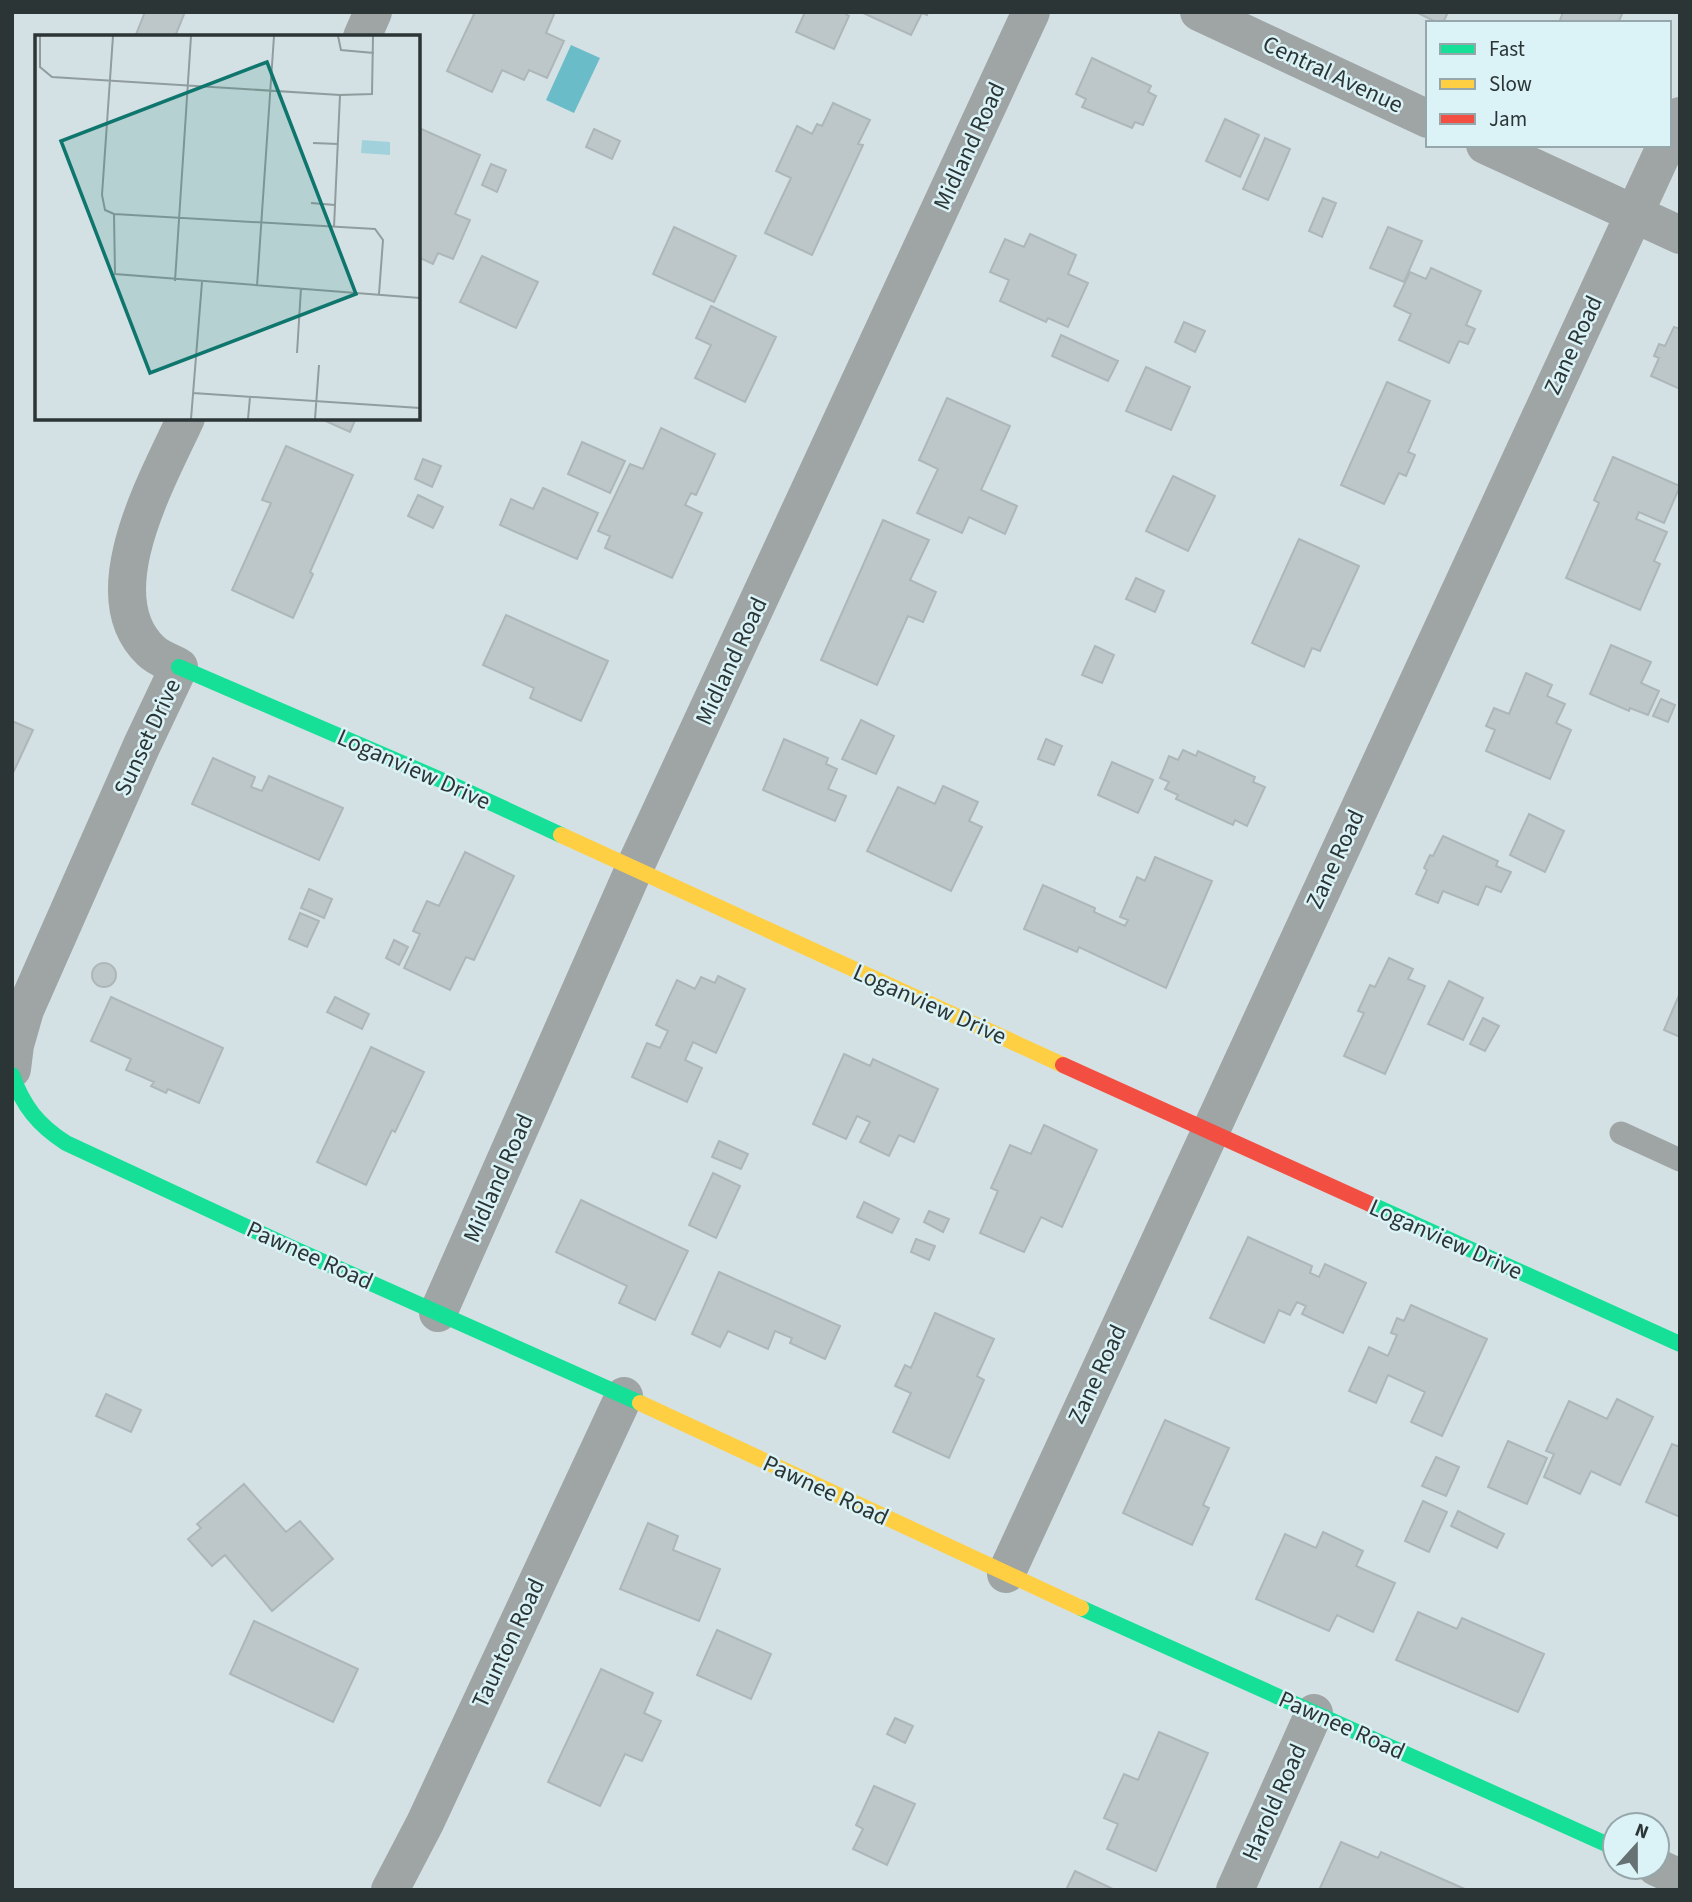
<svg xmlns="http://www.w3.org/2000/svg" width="1692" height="1902" font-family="'Source Sans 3',sans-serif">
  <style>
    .water { fill: #6bbcc9 }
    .building { fill: #bdc7c9; stroke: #adb7b9; stroke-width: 2 }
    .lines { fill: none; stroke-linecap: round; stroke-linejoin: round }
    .lane { stroke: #9fa4a5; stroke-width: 23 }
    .street { stroke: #9fa4a5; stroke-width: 38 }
    .fast { stroke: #16e098; stroke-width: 16 }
    .slow { stroke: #ffcf43; stroke-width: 16 }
    .jam { stroke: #f24e42; stroke-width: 16 }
    .labels { text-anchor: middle; stroke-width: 5; stroke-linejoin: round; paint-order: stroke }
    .street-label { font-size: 24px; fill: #2b3536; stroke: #dbf3f7 }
    .inset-road { fill: none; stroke: #909c9e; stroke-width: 2 }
    .view { fill: #0f766e; fill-opacity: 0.15; stroke: #0f766e; stroke-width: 3.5 }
    .inset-edge { fill: none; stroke: #2b3536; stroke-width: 3.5 }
  </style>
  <rect width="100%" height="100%" fill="#d4e1e4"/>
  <path class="water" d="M571,45l29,13 -26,55 -28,-13z"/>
  <path class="building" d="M145,12h40l-9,22 7,3h-48z
    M475,12h80l-9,21 18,8 -17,37 -18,-8 -5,10 -22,-10 -10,22 -45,-21z
    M805,12h37l7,4 -15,33 -38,-17z
    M861,12h67l-1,3 -5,-2 -11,22z
    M1416,12h32l-5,11h-5z
    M1563,12h60l-5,11h-59z
    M1092,58l59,28 -3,6 8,4 -13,29 -8,-3 -3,6 -50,-21 4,-8 -10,-5z
    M833,103l37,17 -12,24 5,1 -51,110 -47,-22 26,-55 -15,-7 21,-45 15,8 5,-10 5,2z
    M1225,119l34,16 -19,42 -34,-16z
    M419,128l61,27 -25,59 15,6 -17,39 -15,-6 -5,11 -15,-7z
    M594,129l26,12 -8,18 -26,-12z
    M1265,138l25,11 -22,51 -25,-11z
    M491,164l15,6 -9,22 -15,-7z
    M1323,198l13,5 -14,34 -13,-6z
    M674,227l62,29 -22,46 -61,-28z
    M1388,227l34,14 -18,41 -34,-14z
    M1030,234l46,21 -8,19 20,9 -20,44 -20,-9 -2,4 -46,-21 9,-21 -19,-8 15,-33 19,8z
    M482,256l56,26 -22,46 -56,-26z
    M1431,268l50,23 -15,34 9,4 -7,15 -9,-3 -10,22 -50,-23 12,-26 -17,-8 16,-34 16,7z
    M711,306l65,31 -31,65 -50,-24 16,-33 -15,-7z
    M1184,322l21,9 -10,21 -20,-10z
    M1674,327l6,2v60l-29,-13 8,-18 -5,-2 5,-12 6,2z
    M1061,335l57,26 -10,20 -56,-25z
    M1146,367l44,20 -19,43 -45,-19z
    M1387,382l43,19 -22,51 7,3 -9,21 -7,-3 -15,31 -43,-19z
    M947,398l63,28 -29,64 36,16 -12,28 -36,-17 -7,16 -45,-20 21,-44 -19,-9z
    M319,418h37l-6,14z
    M661,428l54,26 -19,41 -5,-2 -6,12 17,8 -30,65 -67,-30 5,-12 -12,-5 32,-67 13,5z
    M582,442l43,19 -15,32 -42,-19z
    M286,446l67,29 -43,97 3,2 -20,44 -61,-28 39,-87 -9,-3z
    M1613,457l67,29 -16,37 -25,-11 -3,7 31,13 -13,29 6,3 -20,46 -74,-32 33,-75 -5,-3z
    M423,459l18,7 -9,21 -17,-8z
    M1173,476l42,20 -27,55 -42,-20z
    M543,488l55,25 -21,46 -77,-34 11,-26 22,10z
    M418,495l25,12 -10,21 -25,-12z
    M883,520l46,20 -19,40 26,12 -13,30 -15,-6 -31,69 -56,-25z
    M1299,539l60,27 -39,85 -8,-3 -8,19 -52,-24z
    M1136,578l28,13 -9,21 -29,-13z
    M506,615l102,46 -27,60 -51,-23 4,-10 -51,-23z
    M1611,645l40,17 -10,21 18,8 -11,24 -18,-7 -1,3 -39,-17z
    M1095,646l19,9 -12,28 -20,-8z
    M1526,673l26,12 -5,11 18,8 -9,19 15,7 -21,49 -64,-28 9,-21 -9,-4 8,-18 15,6z
    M1661,699l14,6 -7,17 -15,-6z
    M861,720l33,16 -18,38 -34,-15z
    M12,721l21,9 -21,45z
    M784,739l44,19 -2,6 11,5 -9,20 18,7 -11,25 -72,-31z
    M1046,739l16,7 -8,19 -16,-6z
    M1183,750l13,6 2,-5 57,26 -2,5 12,5 -18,39 -12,-6 -2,5 -57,-26 2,-4 -13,-6 4,-7 -9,-4 9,-22 9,4z
    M213,758l42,19 -4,10 11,4 7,-15 74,32 -24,52 -127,-56z
    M1112,762l41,18 -15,33 -40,-18z
    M943,786l35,16 -9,19 13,6 -31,64 -84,-40 31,-64 37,17z
    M1529,814l35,17 -19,41 -35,-17z
    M1443,836l55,25 -2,5 15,6 -10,20 -15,-6 -8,19 -35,-14 -5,12 -22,-9 11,-24 -3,-2 6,-13 3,1z
    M465,852l49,24 -40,84 -8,-3 -16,33 -46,-22 16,-34 -7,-3 14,-30 12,5z
    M1155,857l57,24 -46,107 -87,-41 -2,5 -53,-23 19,-44 52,23 -1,4 31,14 3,-6 -8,-3 17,-40 8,4z
    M309,889l23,10 -8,19 -23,-10z
    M300,913l19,8 -12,26 -18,-8z
    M394,940l14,7 -9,18 -13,-7z
    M1389,958l24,11 -5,10 17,7 -40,88 -41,-18 20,-43 -6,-2 12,-26 5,2z
    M92 975a12 12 0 1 1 24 0a12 12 0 1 1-24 0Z
    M718,976l27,13 -29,64 -23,-11 -8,18 17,8 -15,34 -55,-25 15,-34 13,5 8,-17 -12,-6 21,-45 18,9 6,-12 14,6z
    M1449,981l34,17 -20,42 -35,-16z
    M1680,993v44l-16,-7z
    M111,997l112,51 -24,55 -31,-14 -2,4 -15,-7 3,-4 -28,-12 5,-11 -40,-18z
    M335,997l34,17 -7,15 -35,-17z
    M1483,1018l16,8 -14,25 -15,-7z
    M371,1047l53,25 -29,60 -3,-2 -26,55 -49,-23z
    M844,1054l26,12 3,-7 65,30 -24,53 -15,-7 -10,21 -29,-14 10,-20 -13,-6 -11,23 -33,-15z
    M1044,1125l53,25 -35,77 -21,-10 -17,35 -44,-19 18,-42 -7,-3 19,-43 21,9z
    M719,1141l29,13 -7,15 -29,-12z
    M713,1173l27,13 -24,52 -27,-13z
    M581,1200l107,51 -33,69 -36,-17 8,-17 -71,-34z
    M864,1202l35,17 -7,14 -35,-16z
    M929,1211l20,8 -6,13 -19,-10z
    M1248,1237l64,29 -2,7 9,4 6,-13 41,19 -23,50 -41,-19 4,-8 -9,-4 -7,13 -11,-5 -15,33 -54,-25z
    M916,1239l19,7 -6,14 -18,-8z
    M719,1272l121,54 -15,33 -35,-16 2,-5 -17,-7 -7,18 -40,-18 -8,16 -28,-13z
    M1411,1305l76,34 -45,97 -31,-14 14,-30 -37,-17 -12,28 -27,-12 20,-44 19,9 9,-21 -6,-2 6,-15 7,3z
    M935,1313l59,26 -17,37 7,4 -35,78 -56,-26 18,-39 -16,-7 10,-21 6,3z
    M106,1394l35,16 -10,22 -35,-16z
    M1617,1399l36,18 -33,68 -29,-14 -11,23 -36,-17 10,-23 -8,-3 23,-50 38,18z
    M1165,1420l64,28 -26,57 6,3 -17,37 -69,-32z
    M1508,1441l39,17 -20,46 -39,-17z
    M1672,1444l8,3v70l-34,-15z
    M1436,1457l23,10 -13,29 -24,-10z
    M244,1484l42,48 14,-11 33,38 -61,52 -47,-56 -13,11 -24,-27 13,-11 -4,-4z
    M1423,1501l24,11 -18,40 -24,-11z
    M1458,1511l46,23 -7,14 -46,-22z
    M648,1523l30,13 -5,14 47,19 -21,52 -79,-32z
    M1323,1532l40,19 -7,15 39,17 -22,49 -36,-17 -8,16 -73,-32 29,-65 31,14z
    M1418,1612l39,17 5,-11 82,36 -26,58 -122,-52z
    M254,1621l104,48 -25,53 -103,-48z
    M717,1630l54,24 -20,45 -54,-24z
    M601,1669l52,24 -9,20 17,8 -19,40 -17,-7 -25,52 -52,-24z
    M895,1718l18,8 -8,17 -18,-9z
    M1159,1732l49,21 -52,118 -49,-22 11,-25 -14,-6 20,-44 14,6z
    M874,1786l41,18 -28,61 -34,-16 10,-20 -7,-4z
    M1341,1842l37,16 3,-6 86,38h-144l-3,-2z
    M1075,1871l38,18 -1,1h-46z"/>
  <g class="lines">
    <path class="lane" d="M1621,1133l59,27"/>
    <path class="street" d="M1199,12l229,107
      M362,37l11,-25
      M1669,139l11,-23
      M1485,145l195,90
      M12,1069l3,-24 10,-35 117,-265 37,-78c-9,-5 -21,-9 -28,-16 -60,-56 8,-174 35,-233
      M438,1313l196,-444 397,-857
      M1006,1574l660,-1429
      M1656,1867l24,11
      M390,1890l35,-67 199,-427
      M1235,1890l79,-177"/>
    <path class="fast" d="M179,667l276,119 106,49
      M12,1075c11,31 26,50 54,68l224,104 350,156
      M1370,1204l310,140
      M1081,1608l534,240"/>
    <path class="slow" d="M561,835l502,230
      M640,1403l441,205"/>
    <path class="jam" d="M1063,1065l307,139"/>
  </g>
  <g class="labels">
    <g class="street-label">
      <text transform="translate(1333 74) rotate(25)" y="8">Central Avenue</text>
      <text transform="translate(969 146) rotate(-65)" y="8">Midland Road</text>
      <text transform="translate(1573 345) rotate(-65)" y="8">Zane Road</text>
      <text transform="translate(731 661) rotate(-65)" y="8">Midland Road</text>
      <text transform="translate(147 737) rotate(-65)" y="8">Sunset Drive</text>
      <text transform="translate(414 769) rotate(24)" y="8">Loganview Drive</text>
      <text transform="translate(1335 859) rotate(-65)" y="8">Zane Road</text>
      <text transform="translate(930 1004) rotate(24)" y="8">Loganview Drive</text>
      <text transform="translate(498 1178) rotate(-66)" y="8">Midland Road</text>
      <text transform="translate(1446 1239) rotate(24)" y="8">Loganview Drive</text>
      <text transform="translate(310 1255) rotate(24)" y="8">Pawnee Road</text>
      <text transform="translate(1097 1374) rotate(-65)" y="8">Zane Road</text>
      <text transform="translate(826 1490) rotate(25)" y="8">Pawnee Road</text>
      <text transform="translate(508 1643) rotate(-65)" y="8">Taunton Road</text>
      <text transform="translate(1342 1725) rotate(24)" y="8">Pawnee Road</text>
      <text transform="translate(1274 1802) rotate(-66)" y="8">Harold Road</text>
    </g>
  </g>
  <g transform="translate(35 35)">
    <rect width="385" height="385" fill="#d4e1e4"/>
    <path d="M327,105l28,2v13l-29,-2z" fill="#a1d2db"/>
    <path class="inset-road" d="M5,1v31l12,10 288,18M78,1l-11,159 3,15 9,4 1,60 305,24M303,1l3,14 33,3M278,108l25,1M276,168l24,2M79,179l261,15 8,11 -4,54M299,192l6,-132 32,-1 1,-58M140,246l16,-245M222,251l17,-250M262,318l4,-65M158,358l227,15M156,384l11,-137M213,384l2,-22M280,384l4,-54"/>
    <path class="view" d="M232,27l89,232 -206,79 -89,-232z"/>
    <rect width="385" height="385" class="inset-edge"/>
  </g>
  <rect width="1692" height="1902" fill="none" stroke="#2b3536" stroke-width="28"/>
  <rect x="1426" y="21" width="245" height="126" fill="#dbf3f7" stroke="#95a7aa" stroke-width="2"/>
  <rect x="1440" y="44" width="35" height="10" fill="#16e098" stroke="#95a7aa" stroke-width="2"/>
  <text x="1489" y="56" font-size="21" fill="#2b3536">Fast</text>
  <rect x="1440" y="79" width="35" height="10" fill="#ffcf43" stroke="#95a7aa" stroke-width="2"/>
  <text x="1489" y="91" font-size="21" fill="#2b3536">Slow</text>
  <rect x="1440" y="114" width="35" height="10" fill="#f24e42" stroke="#95a7aa" stroke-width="2"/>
  <text x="1489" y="126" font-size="21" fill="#2b3536">Jam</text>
  <g transform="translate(1636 1846) rotate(21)"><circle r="33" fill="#dbf3f7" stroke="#95a7aa" stroke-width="2"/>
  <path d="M0-5L12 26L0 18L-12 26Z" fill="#667173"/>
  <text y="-10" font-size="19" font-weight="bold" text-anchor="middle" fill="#2b3536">N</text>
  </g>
</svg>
